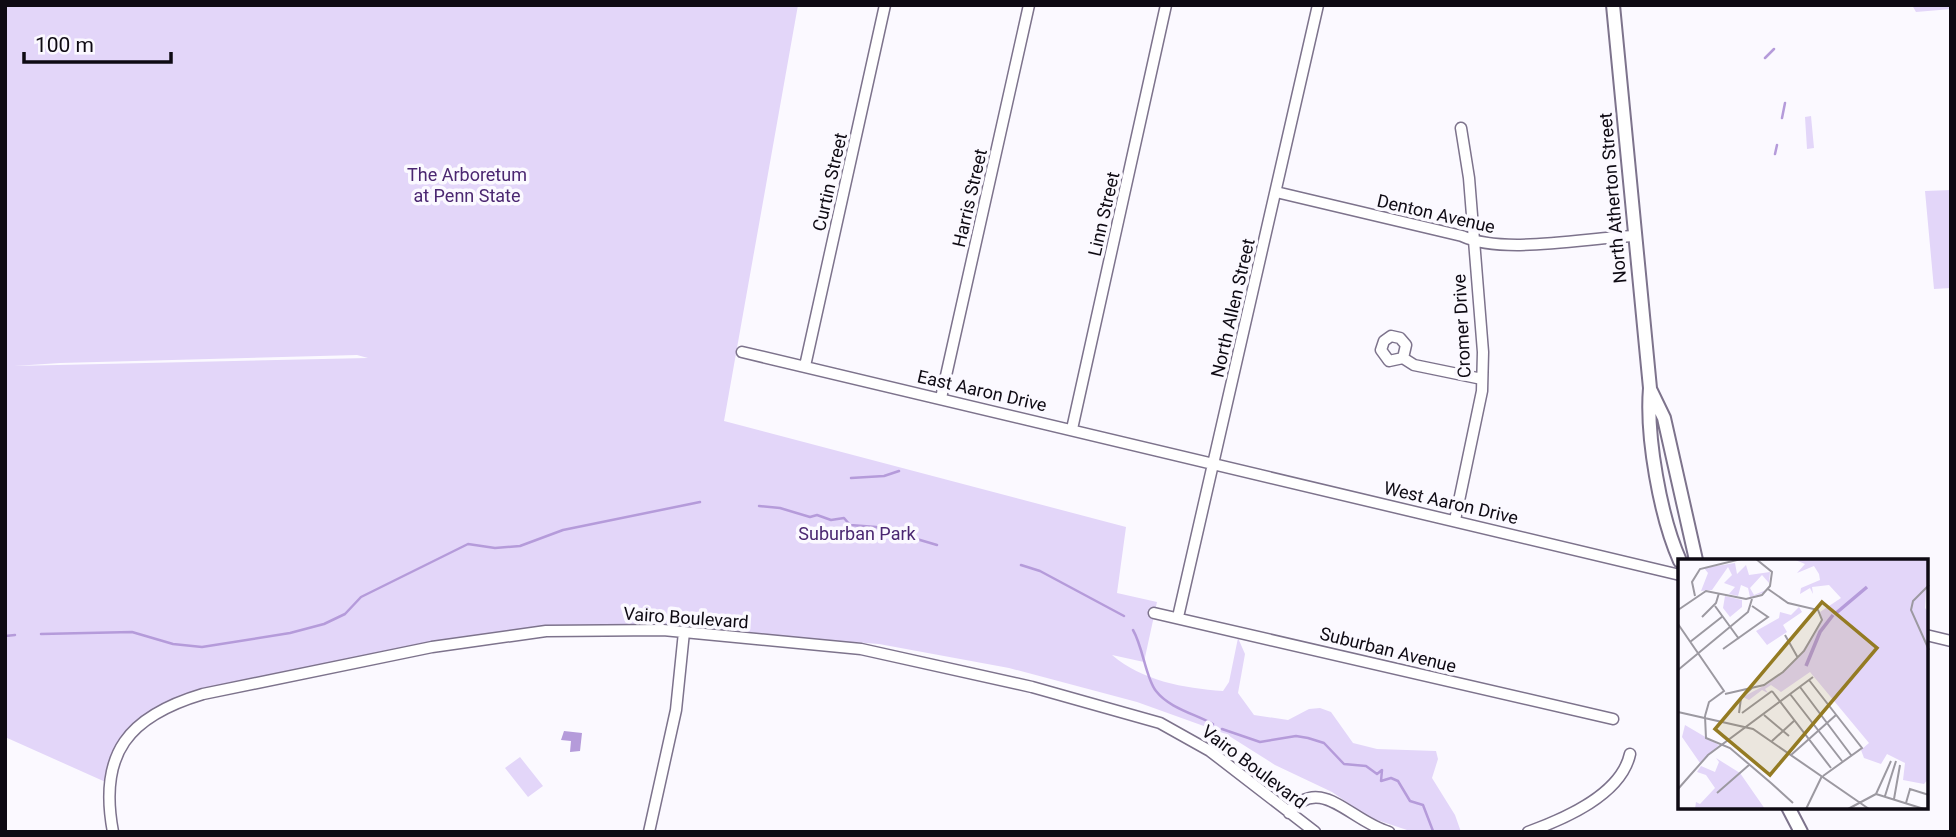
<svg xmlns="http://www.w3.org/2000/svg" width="1956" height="837" font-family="Roboto,sans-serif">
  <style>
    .green { fill: #e3d6f9; fill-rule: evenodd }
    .water { fill: #b59bda }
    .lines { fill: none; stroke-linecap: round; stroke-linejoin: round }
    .stream { stroke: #b59bda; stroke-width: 2.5 }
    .minor-casing { stroke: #7d738c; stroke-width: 13 }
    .major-casing { stroke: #7d738c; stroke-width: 16 }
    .minor { stroke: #fff; stroke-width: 10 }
    .major { stroke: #fff; stroke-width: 12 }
    .labels { text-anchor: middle; stroke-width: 7; stroke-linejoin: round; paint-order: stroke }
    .park-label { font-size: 18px; fill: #4b2771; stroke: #fbf9ff }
    .street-label { font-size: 18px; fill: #0e0a13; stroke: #fbf9ff }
    .inset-river { fill: none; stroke: #b59bda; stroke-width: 3.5 }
    .inset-road { fill: none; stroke: #9c99a1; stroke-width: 2 }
    .view { fill: #947b23; fill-opacity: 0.15; stroke: #947b23; stroke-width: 3.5 }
    .inset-edge { fill: none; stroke: #0e0a13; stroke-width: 3.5 }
  </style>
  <rect width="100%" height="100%" fill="#fbf9ff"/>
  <path class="green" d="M5,5h793l-74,416 402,106 -9,66 40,9 -13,60 -32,-7c31,26 71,33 111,36l6,-9 9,-44 7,16 -7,39 16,22 34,5 21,-11 11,-1 11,4 22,31 24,6 59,2 2,8 -6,19 23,37 6,17 -54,-2 -39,-13 -36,-25 -57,-27 -49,-31 -89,-32 -128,-34 -130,-24 -26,-2v8l-162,-16 -148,-2 -154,25 -221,48 -43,36 -15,43 -105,-47zM357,355l11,3 -354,8 46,-3z
    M1912,5h39v4l-35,3z
    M1811,116l3,32 -7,1 -2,-32z
    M1951,190v98l-17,1 -9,-98z
    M520,757l23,29 -15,11 -23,-29z"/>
  <path class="water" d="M564,731l18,2 -2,18 -10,1 1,-11 -10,-1z"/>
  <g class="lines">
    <path class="stream" d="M1765,58l9,-9
      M1782,118l3,-15
      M1775,154l2,-9
      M851,478l33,-2 15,-5
      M759,506l21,2 30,9 7,-2 14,5 13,-2 6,7 26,2 61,18
      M1021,565l19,6 84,45
      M1133,630c10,17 13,49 23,61 13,17 39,23 57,33
      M41,634l91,-2 41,12 29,3 88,-14 34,-9 21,-10 16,-17 107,-53 27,4 25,-2 43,-16 137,-28
      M5,636l10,-1
      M1222,729l38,13 36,-6 12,2 16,5 20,21 22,2 11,8 5,-4 -1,11 10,-3 7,3 12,20 13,4 10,26"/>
    <defs>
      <path id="minor" d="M1276,192l186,44c41,19 123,2 171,0
        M742,352l938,223
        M1403,358l3,-13 -6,-7 -9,-2 -7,5 -3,9 8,11 14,-3 11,7 68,14
        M805,366l80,-361
        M941,398l88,-393
        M1072,429l94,-424
        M1455,520l27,-129 1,-39 -14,-174 -8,-50
        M1154,613l459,106
        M1178,617l140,-612
        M1926,635l25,6
        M1289,813c31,-40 61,8 100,19
        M113,832c-15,-79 16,-116 90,-138l229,-47 114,-16 117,-1 198,19 171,38 128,36 50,28 105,81
        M649,832l27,-122 8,-78
        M1528,832c36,-13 93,-37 102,-78"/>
      <path id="major" d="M1613,5l37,383c-4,48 10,128 30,173
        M1651,391l13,27 32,142
        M1788,807l13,25"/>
    </defs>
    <use href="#minor" class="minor-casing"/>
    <use href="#major" class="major-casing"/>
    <use href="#minor" class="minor"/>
    <use href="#major" class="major"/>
  </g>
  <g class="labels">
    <g class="park-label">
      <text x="467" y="181">The Arboretum<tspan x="467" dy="21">at Penn State</tspan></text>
      <text x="857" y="540">Suburban Park</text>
    </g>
    <g class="street-label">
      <text transform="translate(830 182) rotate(-77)" y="6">Curtin Street</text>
      <text transform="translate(970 198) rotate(-77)" y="6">Harris Street</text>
      <text transform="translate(1613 198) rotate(-95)" y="6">North Atherton Street</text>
      <text transform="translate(1104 214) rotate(-77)" y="6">Linn Street</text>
      <text transform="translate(1436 214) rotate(13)" y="6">Denton Avenue</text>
      <text transform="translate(1233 308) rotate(-77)" y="6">North Allen Street</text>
      <text transform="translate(1462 326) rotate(-93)" y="6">Cromer Drive</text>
      <text transform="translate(982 391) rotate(13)" y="6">East Aaron Drive</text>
      <text transform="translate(1451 503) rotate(13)" y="6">West Aaron Drive</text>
      <text transform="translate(686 618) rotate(4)" y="6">Vairo Boulevard</text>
      <text transform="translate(1388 650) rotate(14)" y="6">Suburban Avenue</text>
      <text transform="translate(1254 767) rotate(37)" y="6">Vairo Boulevard</text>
    </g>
  </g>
  <g transform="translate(1678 559)">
    <rect width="250" height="250" fill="#fbf9ff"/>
    <path d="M115,0h135l-3,49 4,5v165l-5,6 -21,-4 2,-17 -18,-9 -6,10 -17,-6 -3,-8 8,-7 -59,-71 -29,20 -10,-7 -6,4 3,4 -6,-3 -13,10 -6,-3 26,-14 29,-25 24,-38 -2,-8 21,-14 -12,-13 -17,2 1,7 -3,-6 -10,6 1,-6 19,-8 -1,-6 -5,-8 -17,7 8,-9zM57,4l2,11 9,-9 3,10 21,-3 -1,11 -7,-8 -12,13 4,7 12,-5 -3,3 -13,4 -2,-9 -7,-3 -3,11 -9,-2 6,-7 -11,-4 8,-8 -4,-8 -16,23 -11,1 7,-18 -4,-5zM47,37l17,4v7l-12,10 -7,-9zM121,48l3,5 -19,13 4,7 -20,13 -11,-14 23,-13 1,-6 11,3zM7,166l34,20 -19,18 -18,-26zM38,199l24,15 25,36h-70l1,-7 4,2 15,-16 -9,-13 -9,-3 4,-6 14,6 4,-10z" fill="#e3d6f9"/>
    <path class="inset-river" d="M157,55l32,-27M128,107l14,-34 13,-17"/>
    <path class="inset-road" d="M251,26l-16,16 -2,9 18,40M17,37l-3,-14 8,-13 41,-10M37,47l24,33M0,51l28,-19 40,8 16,-4 8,-9 2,-14 -16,-13M24,58l14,-14 3,-10M0,65l46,67 -15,11 -4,14M107,76l13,23M12,83l33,-26M45,90l45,-32 -16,-11M0,111l70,-58 4,-13M131,121l53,68 -39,28M122,128l51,68M94,132l59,77M47,135l39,-9 19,-13 21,-21 18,-31 -4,-10 -30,-7 -20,-14M112,135l52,67M0,153l75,17 116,80M61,154l2,-15 12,-11M64,154l30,-22M86,156l25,21M27,157l1,22 24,10 41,35M94,182l23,-21M113,196l45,-40M93,224l22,20M0,230l30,-34 105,-78M39,234l32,-28M198,235l48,15M198,235l15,-33M207,237l11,-35M216,240l6,-34M228,244l4,-14 19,6M128,250l16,-33M170,250l28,-15"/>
    <path class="view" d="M144,43l55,46 -107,127 -55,-46z"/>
    <rect width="250" height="250" class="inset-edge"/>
  </g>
  <rect width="1956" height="837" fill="none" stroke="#0e0a13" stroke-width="14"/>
  <path d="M24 52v10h147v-10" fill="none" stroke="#0e0a13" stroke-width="3.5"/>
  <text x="35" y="52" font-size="21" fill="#0e0a13" stroke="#fbf9ff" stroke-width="5" paint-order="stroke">100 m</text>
</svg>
